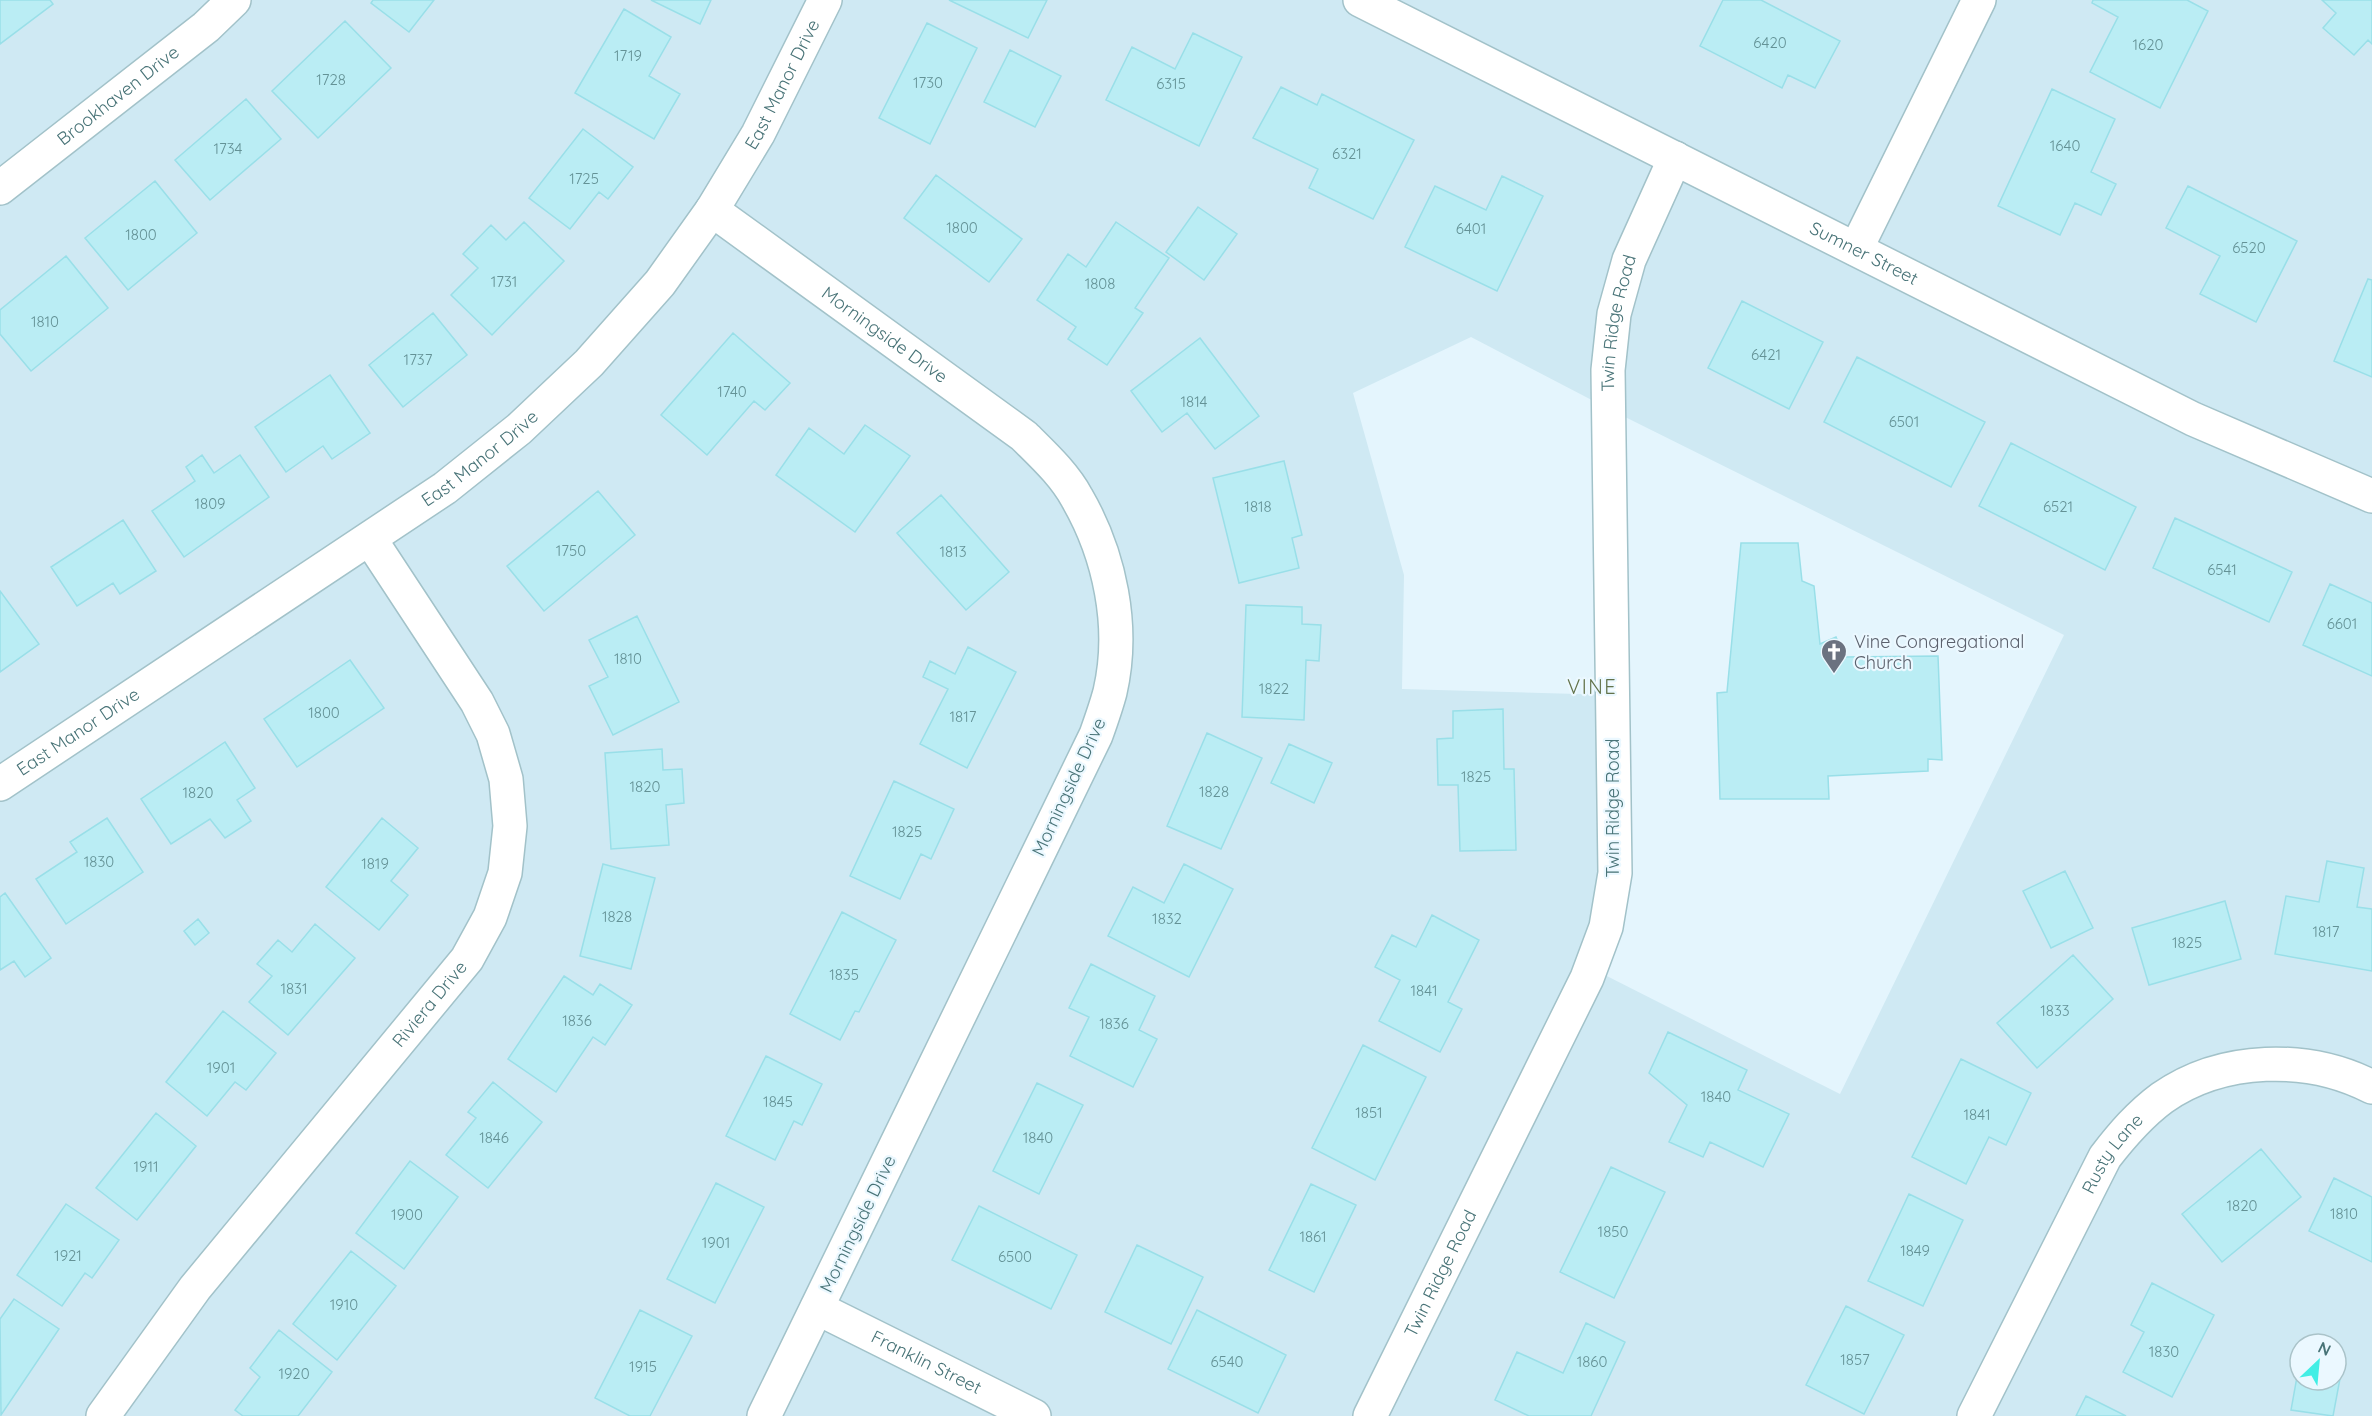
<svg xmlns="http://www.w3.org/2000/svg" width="2372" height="1416" font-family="Quicksand,sans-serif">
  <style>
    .residential { fill: #cfe9f3; fill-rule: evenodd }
    .building { fill: #baedf4; stroke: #99dfe8; stroke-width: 1.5 }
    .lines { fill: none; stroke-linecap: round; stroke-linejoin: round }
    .minor-casing { stroke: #a2c2c9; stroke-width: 36 }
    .minor { stroke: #fff; stroke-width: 33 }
    .labels { text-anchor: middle; stroke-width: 4.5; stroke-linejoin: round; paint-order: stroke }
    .number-label { font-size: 15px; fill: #649296 }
    .street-label { font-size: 18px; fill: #487377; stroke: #ebf8ff }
    .worship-label { font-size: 18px; fill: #5b616d; stroke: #ebf8ff; text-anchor: start }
    .neighbourhood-label { font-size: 20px; letter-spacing: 1.5px; fill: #62724a; stroke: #ebf8ff }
  </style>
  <rect width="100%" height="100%" fill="#e4f5fd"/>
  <path class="residential" d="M0,0h2372v1416h-2372zM1471,337l138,72 455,226 -224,459 -249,-126 22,-273 -211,-6 2,-114 -51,-182zM2300,1344h36v36h-36z"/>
  <path class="building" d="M0,0h50l3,4 -53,40z
    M373,0h61l-25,32 -38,-29z
    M651,0h60l-11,24z
    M949,0h98l-19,38z
    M1723,0h38l79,41 -25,47 -27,-13 -6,13 -82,-42z
    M2093,0h94l21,11 -48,97 -70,-36 28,-55 -26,-14z
    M2322,0h50v44l-4,-4 -14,15 -31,-27 13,-15z
    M624,9l47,28 -22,39 31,18 -26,45 -79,-46z
    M345,21l46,47 -73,70 -46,-47z
    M927,23l50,25 -47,96 -51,-26z
    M1193,33l49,24 -43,89 -93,-46 26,-53 43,22z
    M1010,50l51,26 -26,51 -51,-25z
    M1281,87l36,18 5,-11 92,46 -41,79 -64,-31 9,-19 -65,-31z
    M2052,89l63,30 -24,53 25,12 -15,31 -26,-12 -15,32 -62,-29z
    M246,99l35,40 -71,61 -35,-40z
    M583,129l50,38 -25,32 -9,-7 -29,37 -41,-31z
    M936,175l86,64 -33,43 -85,-64z
    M1502,176l41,20 -46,95 -92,-44 30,-61 51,24z
    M155,181l42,52 -69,57 -43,-52z
    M2188,186l109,55 -41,81 -56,-28 20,-38 -54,-28z
    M1198,207l39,27 -33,46 -38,-28z
    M524,222l40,39 -72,74 -41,-40 27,-27 -15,-14 28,-29 15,15z
    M1116,222l53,36 -34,50 8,5 -36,52 -39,-26 8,-12 -39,-27 31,-46 18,13z
    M66,256l42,52 -77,63 -31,-37v-24z
    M2368,279l4,1v97l-38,-16z
    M1742,301l81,41 -34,67 -81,-41z
    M433,313l34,42 -64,52 -34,-42z
    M733,333l57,50 -25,27 -11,-9 -47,54 -46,-40z
    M1200,338l59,78 -44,33 -28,-36 -25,19 -31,-41z
    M1857,357l128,65 -34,65 -127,-65z
    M330,375l40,58 -38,26 -9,-13 -37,26 -31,-45z
    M865,425l45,31 -55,76 -79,-57 33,-47 35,26z
    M2011,443l125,64 -31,63 -126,-64z
    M202,455l12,18 26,-18 29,42 -85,60 -32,-46 43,-30 -9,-14z
    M1284,461l18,74 -10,3 7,30 -60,15 -26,-105z
    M598,491l37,44 -91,76 -37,-45z
    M941,495l68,77 -43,38 -69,-77z
    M2175,518l117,54 -23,50 -116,-54z
    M123,520l33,51 -36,23 -7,-11 -36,23 -26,-39z
    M1741,543h57l4,38 12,5 6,58 16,-7 8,20 94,-1 4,104 -14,-1v12l-100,5 1,23h-109l-3,-106 10,-1z
    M2330,584l42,19v73l-69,-31z
    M0,591l39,53 -39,28z
    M1246,605l56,2v17l19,1 -2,36 -13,-1 -2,60 -62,-3z
    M637,616l42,86 -66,33 -24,-49 19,-9 -19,-37z
    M968,647l48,25 -49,96 -47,-24 28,-55 -25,-12 7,-16 25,13z
    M350,660l34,48 -87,59 -33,-48z
    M1503,709l1,60h10l2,81 -56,1 -2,-66h-20l-1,-46 16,-1v-27z
    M1207,733l55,25 -41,91 -54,-23z
    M225,742l30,46 -18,12 14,21 -26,17 -15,-19 -39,25 -30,-45z
    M1289,744l43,19 -18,40 -43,-20z
    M662,749l1,21 19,-1 2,34 -18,2 3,40 -58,4 -6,-96z
    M894,781l60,28 -23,50 -10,-5 -21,45 -50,-23z
    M107,818l36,54 -77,52 -30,-45 41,-27 -7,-10z
    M382,818l36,30 -27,33 17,14 -29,35 -53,-43z
    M2327,861l37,7 -7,39 15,2v62l-97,-17 11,-58 33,6z
    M603,864l52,14 -24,91 -51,-13z
    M1184,864l49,25 -44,88 -81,-41 25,-49 31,16z
    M2065,871l28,57 -42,20 -28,-57z
    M5,893l46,65 -26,19 -11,-16 -14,9v-73z
    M2225,901l16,58 -92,26 -17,-57z
    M842,912l54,28 -37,72 -4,-1 -15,29 -50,-26z
    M1432,915l47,25 -31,62 14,7 -22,43 -61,-31 21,-41 -25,-13 17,-32 24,12z
    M198,919l11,14 -14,12 -11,-14z
    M315,924l40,34 -67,77 -39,-33 23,-26 -15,-12 21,-24 14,12z
    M2073,955l40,44 -76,69 -40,-45z
    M1091,964l64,32 -16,34 18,9 -24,48 -63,-31 19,-39 -20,-9z
    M564,976l29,19 7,-11 32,21 -27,40 -12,-8 -37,55 -48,-33z
    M223,1011l53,42 -30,37 -11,-8 -28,34 -41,-34z
    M1668,1032l79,38 -9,20 51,24 -26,53 -53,-25 -7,15 -34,-15 18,-37 -38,-32z
    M1363,1045l63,32 -51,103 -63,-32z
    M766,1056l56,28 -20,41 -8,-4 -19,39 -49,-24z
    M1961,1059l70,34 -25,52 -17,-8 -23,47 -54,-27z
    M493,1082l49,40 -54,66 -42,-33 30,-37 -8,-6z
    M1037,1083l46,22 -44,89 -46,-23z
    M156,1113l40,33 -59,74 -41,-32z
    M2261,1149l40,48 -79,65 -40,-48z
    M410,1161l48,36 -54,72 -48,-36z
    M1611,1167l54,25 -51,106 -54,-26z
    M2334,1178l38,19v65l-63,-31z
    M716,1183l48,24 -49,96 -48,-24z
    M1311,1184l45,21 -42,87 -45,-22z
    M1909,1194l54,26 -40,86 -55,-25z
    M66,1204l53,36 -27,38 -7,-5 -23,33 -45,-31z
    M979,1206l98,49 -26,54 -99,-49z
    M1137,1245l66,32 -32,67 -66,-32z
    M351,1251l45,35 -59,74 -44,-36z
    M2152,1283l62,32 -42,82 -49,-25 21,-40 -13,-7z
    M14,1299l45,30 -58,86 -1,-96z
    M1846,1306l58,29 -40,79 -58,-29z
    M640,1310l52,26 -42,80h-20l-35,-18z
    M1197,1310l89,45 -28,58 -90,-44z
    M1586,1323l39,19 -34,74h-62l-34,-16 22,-48 46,21z
    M279,1330l53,42 -34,44h-55l-8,-6 25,-33 -10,-9z
    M2300,1360v20h36v-14l6,2 -9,48 -42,-6z
    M2086,1396l40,20h-50z"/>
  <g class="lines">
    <defs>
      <g id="minor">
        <path id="s1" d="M1360,0l833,419 179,77"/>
        <path id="s2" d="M0,188l206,-161 28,-27"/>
        <path id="s3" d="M712,210l312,226c19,19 40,38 53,62 33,57 48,129 33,194 -4,15 -9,29 -14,43l-332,681"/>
        <path d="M1856,249l123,-249"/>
        <path id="s4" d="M0,784l445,-296 74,-59 70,-66 71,-80 52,-73 46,-76 67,-134"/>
        <path id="s5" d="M817,1308l217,108"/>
        <path id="s6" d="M103,1416l92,-128 272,-329 23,-42 15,-44 5,-47 -4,-47 -13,-45 -16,-32 -107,-163"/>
        <path id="s7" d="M1370,1416l217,-438 19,-51 9,-54 -7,-503 6,-56 15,-54 46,-102"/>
        <path id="s8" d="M1974,1416l131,-259c17,-22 34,-42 57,-59 60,-42 146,-44 210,-11"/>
      </g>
    </defs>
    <use href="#minor" class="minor-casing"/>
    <use href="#minor" class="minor"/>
  </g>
  <defs>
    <symbol id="church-pin" viewBox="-11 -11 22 30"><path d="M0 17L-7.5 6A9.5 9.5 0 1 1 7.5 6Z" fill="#6b7280" stroke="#ebf8ff"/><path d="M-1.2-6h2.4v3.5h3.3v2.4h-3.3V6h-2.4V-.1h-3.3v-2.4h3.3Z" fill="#fff"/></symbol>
  </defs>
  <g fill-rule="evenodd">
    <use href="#church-pin" x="1819" y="637" width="30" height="40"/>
  </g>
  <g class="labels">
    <g class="number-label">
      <text x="1770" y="48">6420</text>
      <text x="2148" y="50">1620</text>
      <text x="628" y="61">1719</text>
      <text x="331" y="85">1728</text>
      <text x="928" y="88">1730</text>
      <text x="1171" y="89">6315</text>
      <text x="2065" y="151">1640</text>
      <text x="228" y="154">1734</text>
      <text x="1347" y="159">6321</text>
      <text x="584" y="184">1725</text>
      <text x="962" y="233">1800</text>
      <text x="1471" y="234">6401</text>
      <text x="141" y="240">1800</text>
      <text x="2249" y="253">6520</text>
      <text x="504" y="287">1731</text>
      <text x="1100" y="289">1808</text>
      <text x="45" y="327">1810</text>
      <text x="1766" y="360">6421</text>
      <text x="418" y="365">1737</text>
      <text x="732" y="397">1740</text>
      <text x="1194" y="407">1814</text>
      <text x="1904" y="427">6501</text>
      <text x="210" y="509">1809</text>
      <text x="1258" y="512">1818</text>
      <text x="2058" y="512">6521</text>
      <text x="571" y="556">1750</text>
      <text x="953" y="557">1813</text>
      <text x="2222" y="575">6541</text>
      <text x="2342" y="629">6601</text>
      <text x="628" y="664">1810</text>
      <text x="1274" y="694">1822</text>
      <text x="324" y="718">1800</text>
      <text x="963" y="722">1817</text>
      <text x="1476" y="782">1825</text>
      <text x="645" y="792">1820</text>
      <text x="1214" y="797">1828</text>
      <text x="198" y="798">1820</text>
      <text x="907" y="837">1825</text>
      <text x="99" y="867">1830</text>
      <text x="375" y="869">1819</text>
      <text x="617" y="922">1828</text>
      <text x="1167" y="924">1832</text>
      <text x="2326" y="937">1817</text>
      <text x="2187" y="948">1825</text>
      <text x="844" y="980">1835</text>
      <text x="294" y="994">1831</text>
      <text x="1424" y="996">1841</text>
      <text x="2055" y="1016">1833</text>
      <text x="577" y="1026">1836</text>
      <text x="1114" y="1029">1836</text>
      <text x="221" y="1073">1901</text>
      <text x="1716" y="1102">1840</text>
      <text x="778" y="1107">1845</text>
      <text x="1369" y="1118">1851</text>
      <text x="1977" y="1120">1841</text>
      <text x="494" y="1143">1846</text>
      <text x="1038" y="1143">1840</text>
      <text x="146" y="1172">1911</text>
      <text x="2242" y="1211">1820</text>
      <text x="2344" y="1219">1810</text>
      <text x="407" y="1220">1900</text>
      <text x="1613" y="1237">1850</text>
      <text x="1313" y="1242">1861</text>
      <text x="716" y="1248">1901</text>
      <text x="1915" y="1256">1849</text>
      <text x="68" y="1261">1921</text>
      <text x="1015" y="1262">6500</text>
      <text x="344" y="1310">1910</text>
      <text x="2164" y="1357">1830</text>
      <text x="1855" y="1365">1857</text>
      <text x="1227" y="1367">6540</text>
      <text x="1592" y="1367">1860</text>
      <text x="643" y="1372">1915</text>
      <text x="294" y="1379">1920</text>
    </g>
    <g class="street-label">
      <text dy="6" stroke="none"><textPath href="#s4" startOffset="1066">East Manor Drive</textPath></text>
      <text dy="6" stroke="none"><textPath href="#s2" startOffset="150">Brookhaven Drive</textPath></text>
      <text dy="6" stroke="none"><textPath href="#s1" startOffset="564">Sumner Street</textPath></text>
      <text dy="6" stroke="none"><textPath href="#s7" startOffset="1149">Twin Ridge Road</textPath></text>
      <text dy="6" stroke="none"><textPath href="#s3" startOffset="213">Morningside Drive</textPath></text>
      <text dy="6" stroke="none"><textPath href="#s4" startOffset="580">East Manor Drive</textPath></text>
      <text dy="6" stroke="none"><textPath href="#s4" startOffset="94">East Manor Drive</textPath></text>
      <text transform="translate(1069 787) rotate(-65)" y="6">Morningside Drive</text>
      <text transform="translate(1613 808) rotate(-90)" y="6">Twin Ridge Road</text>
      <text dy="6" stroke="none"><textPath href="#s6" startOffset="526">Riviera Drive</textPath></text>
      <text dy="6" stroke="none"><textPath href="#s8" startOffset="297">Rusty Lane</textPath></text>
      <text transform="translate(858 1224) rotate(-64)" y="6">Morningside Drive</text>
      <text dy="6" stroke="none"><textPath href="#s7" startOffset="159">Twin Ridge Road</textPath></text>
      <text dy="6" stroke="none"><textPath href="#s5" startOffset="122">Franklin Street</textPath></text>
    </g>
    <g class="worship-label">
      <text x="1854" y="648">Vine Congregational<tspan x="1854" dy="21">Church</tspan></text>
    </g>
    <g class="neighbourhood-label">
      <text x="1592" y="694">VINE</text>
    </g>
  </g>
  <g transform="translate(2318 1362) rotate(26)"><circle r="28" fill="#ebf8ff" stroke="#aac3c9" stroke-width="1.5"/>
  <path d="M0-4.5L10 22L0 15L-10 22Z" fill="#42eee5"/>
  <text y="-9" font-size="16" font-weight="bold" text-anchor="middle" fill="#487377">N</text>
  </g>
</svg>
